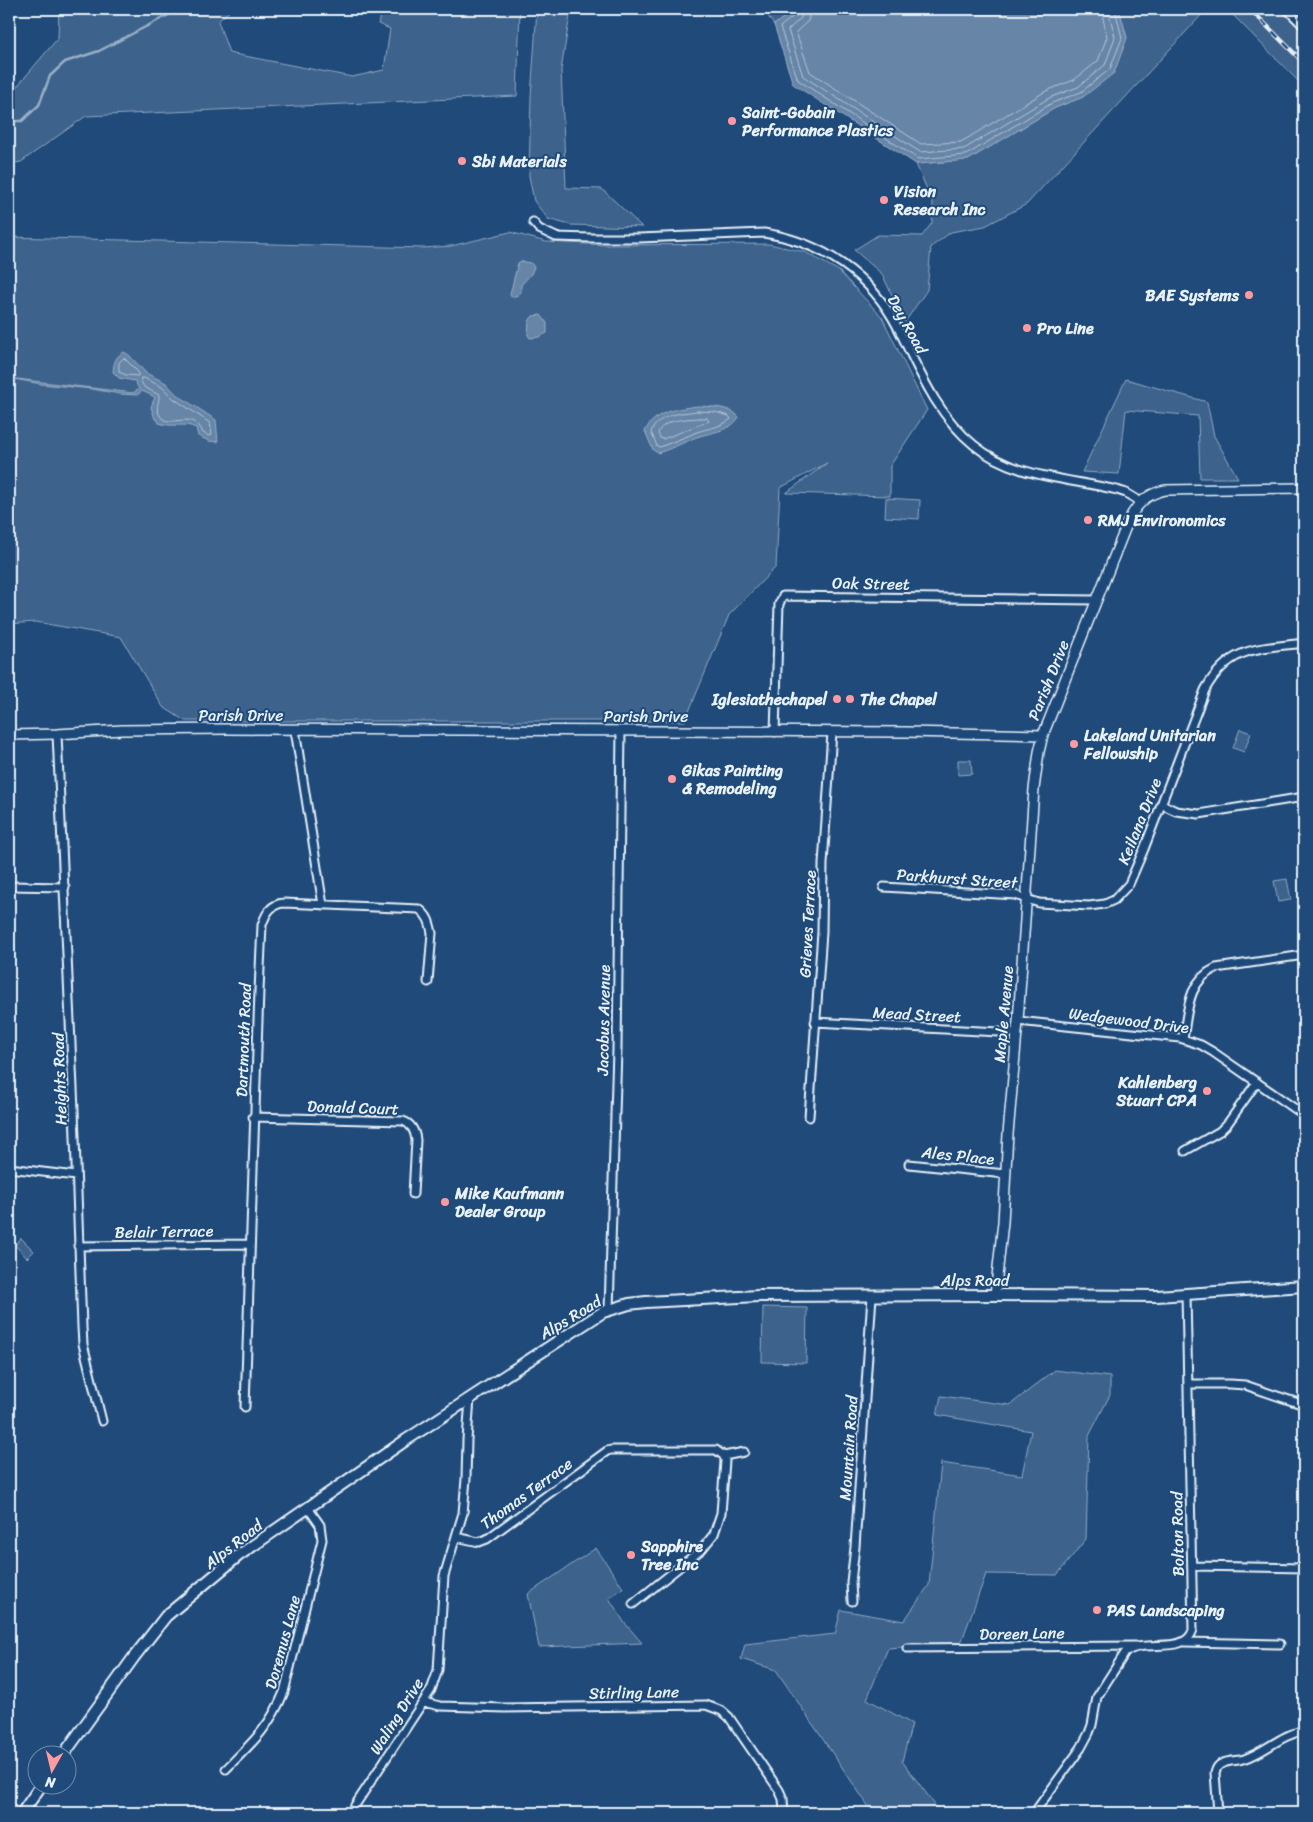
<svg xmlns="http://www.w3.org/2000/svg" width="1313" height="1822" font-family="Sriracha,sans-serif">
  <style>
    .green { fill: #3c628c; stroke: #92aac2 }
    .water { fill: #6685a7; stroke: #9ab0c7 }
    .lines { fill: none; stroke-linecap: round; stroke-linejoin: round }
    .shore { stroke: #b4c6d8; stroke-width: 1 }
    .stream { stroke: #9ab0c7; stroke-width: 2.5 }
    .minor-casing { stroke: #e8f1f8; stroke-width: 11 }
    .tertiary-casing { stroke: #e8f1f8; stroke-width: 12 }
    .secondary-casing { stroke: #e8f1f8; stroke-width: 14 }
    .minor { stroke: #1f4a7a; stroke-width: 7 }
    .tertiary { stroke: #1f4a7a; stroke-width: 9 }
    .secondary { stroke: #1f4a7a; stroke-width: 10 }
    .rail-casing { stroke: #e8f1f8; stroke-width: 4.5 }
    .rail { stroke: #1f4a7a; stroke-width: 2.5; stroke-dasharray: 8; stroke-linecap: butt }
    .poi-dot { fill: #ff9aa2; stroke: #1f4a7a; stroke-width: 2 }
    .labels { text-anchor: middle; stroke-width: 4; stroke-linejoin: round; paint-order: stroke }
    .poi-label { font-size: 16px; font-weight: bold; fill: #e8f1f8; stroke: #1f4a7a; text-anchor: start }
    .street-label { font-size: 16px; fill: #e8f1f8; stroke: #1f4a7a }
  </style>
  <rect width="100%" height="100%" fill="#1f4a7a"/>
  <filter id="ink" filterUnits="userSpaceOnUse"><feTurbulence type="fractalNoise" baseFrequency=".02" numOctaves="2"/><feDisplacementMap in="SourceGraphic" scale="10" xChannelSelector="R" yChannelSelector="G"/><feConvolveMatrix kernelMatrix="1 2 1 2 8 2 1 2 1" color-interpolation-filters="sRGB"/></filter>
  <g filter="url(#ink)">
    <path class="green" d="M59,9h173l-14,12 11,32 123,24 32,-7 6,-41 -12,-5 4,-15h138l-3,87 -431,20 -65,46 -12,2v-68l49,-58z
      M537,9h34l-10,61 5,118 36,1 40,38 -72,-2 -22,-6 -14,-18 -5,-25 2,-80z
      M763,9h32l-21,16z
      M1119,9h88l-180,195 -42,22 -34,6 -20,15 -4,43 -22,32 -23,-48 -28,-24 24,-15 44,1 10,-13 1,-20 -17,-39 52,-4 87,-52 28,-11 44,-59z
      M1211,9h93v78l-75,-76z
      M510,232l36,10 62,3 161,-1 36,8 34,19 43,46 45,93 -37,56v30l-104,-3 41,-30 -47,25 -4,79 -47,48 -44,106h-500l-22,-14 -42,-70 -86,-15 -26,2v-387l414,11 28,-2z
      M1126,379l81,23 7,34 24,42h-38l-2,-62 -72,-6 -7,64 -37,-2z
      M886,498l34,2 -1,19 -34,-2z
      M1240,729l11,4 -7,19 -11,-4z
      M958,760h13l1,14 -14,1z
      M1287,879l4,21 -13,2 -4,-21z
      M21,1238l13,13 -7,7 -12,-13z
      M763,1307l44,1 -1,55 -44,-1z
      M1055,1370l55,7v18l-21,41 -3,103 -29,36 -71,-1 -25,69 -73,5 -21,51 45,25 -10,37 39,52h-68l-97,-143 -35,-11 4,-15 90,-10 6,-24 63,11 25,-36 12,-122 81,12 9,-44 -94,-16 4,-19 69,9z
      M596,1548l27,40 -14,10 15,24 18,21 -103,4 -11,-53z"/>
    <path class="water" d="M795,9h324l8,29 -13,35 -31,24 -28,11 -87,52 -52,4 -123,-80 -19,-59z
      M521,261l10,2 3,4 -3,7 -10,11v7l-3,3 -7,2 -1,-3 8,-31z
      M541,315l6,8v10l-8,4 -9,1 -2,-3 1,-14 4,-5z
      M124,352l5,3 17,18 20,10 10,11 40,26 2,22 -9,-1 -11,-5 -2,-8c-12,-6 -23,0 -37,-5l-1,-3 -3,-1 -4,-12 4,-10 -13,-6 -5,4 -17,-1 -28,-5 -51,-5 -32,-6 124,15 6,-4 -4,-8 -16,-3 -6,-6c1,-10 2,-15 11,-20z
      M698,406c13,1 32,0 41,11 -9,16 -32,15 -47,22 -11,5 -22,10 -34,14l-5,-3 -8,-19c11,-21 32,-22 53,-25z"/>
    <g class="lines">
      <path class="shore" d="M797,9l-1,5 -16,13 18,53 120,79 48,-4 86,-52 29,-11 29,-23 12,-31 -7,-29
        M804,9l-3,9 -13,12 15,46 117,76 44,-3 85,-51 29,-11 27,-22 10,-28 -7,-28
        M811,9l-3,12 -12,11 14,40 111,72 40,-2 85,-51 28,-11 24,-19 9,-24 -6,-28
        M124,358l14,14v4l-12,-1 -7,-3v-9z
        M141,378h3l18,9 11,11 37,25 2,12 -3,1 -6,-3c-11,-28 -38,2 -45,-22 -2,-6 2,-10 1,-16l-15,-8 -3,-6z
        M698,411l17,1 14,4 2,3c-12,10 -28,9 -41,16 -10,4 -20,8 -30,12l-3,-1 -6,-14c7,-18 30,-19 47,-21z
        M699,418h8l2,3 -46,18 -3,-1 -2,-5c5,-14 28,-14 41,-15z"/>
      <path class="stream" d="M9,121h13l17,-16 11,-29 15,-14 34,-11 81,-42"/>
      <defs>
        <path id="minor" d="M1287,9l17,17
          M533,222l6,7 17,8 34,1h49l125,-5c58,9 107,42 134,95 21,42 38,86 76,117 40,33 94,33 143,45l9,3 15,9
          M295,730l28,175
          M775,732l4,-128 4,-8 313,4
          M57,734l17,376 8,217 1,17 19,77
          M1161,804l15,7 23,3 105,-17
          M9,886l56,1
          M884,887l131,8 24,8 50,3 16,-2 9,-4 15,-16 15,-35 61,-159c25,-45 54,-41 99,-47
          M1018,1021l162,17 21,7 12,7 91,63
          M815,1022l202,11
          M1183,1039c5,-27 4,-58 33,-71l88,-13
          M253,1117l150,4c9,3 12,10 13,19l-3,54
          M809,1117l13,-185 1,-68 9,-132
          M1185,1151l35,-20 8,-8 29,-41
          M909,1164l96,10
          M9,1168l67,8
          M78,1246l172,-2
          M609,1310l8,-260 4,-319
          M1188,1384h42l15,1 59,20
          M245,1407l14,-416 3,-66c4,-12 9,-21 22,-22l135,6c9,6 11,14 13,24l-4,49
          M456,1537l23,5 8,-3 120,-88 4,-1h105l8,6 20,-4
          M1192,1566l112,2
          M852,1601l-1,-19 4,-35 17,-251
          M633,1604l69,-55 12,-15 7,-21 4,-52 -1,-5
          M1185,1642l95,2
          M907,1648l228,-2
          M423,1702l17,4 65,2 201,-3 16,6 7,6 50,73 4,9 1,14
          M226,1769c26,-26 44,-42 58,-77l38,-152 -2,-15 -12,-17
          M350,1813l81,-123 7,-20 6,-94 19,-63 3,-34 1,-39 3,-42
          M1034,1813l47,-65 8,-15 3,-8 5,-28 28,-44c18,-16 60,3 68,-23l-7,-336
          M1218,1813l-3,-40c1,-4 2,-7 6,-9 7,-4 16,-3 23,-5 22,-7 37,-25 60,-28"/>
        <path id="tertiary" d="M9,735l48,-1 65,-4 106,-1 678,3 137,3
          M995,1295l8,-73 5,-88 10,-113 16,-232 5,-37 4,-17 86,-216c9,-16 18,-25 36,-29l139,-2"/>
        <path id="secondary" d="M64,1754l70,-97 32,-41 72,-60 168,-116 197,-128 26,-8 17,-2 112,-6 237,-1 162,1 147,-10
          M22,1813l20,-29"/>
      </defs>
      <use href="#minor" class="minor-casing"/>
      <use href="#tertiary" class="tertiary-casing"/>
      <use href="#secondary" class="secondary-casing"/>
      <use href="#minor" class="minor"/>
      <use href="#tertiary" class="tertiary"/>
      <use href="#secondary" class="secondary"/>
      <defs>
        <path id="rail" d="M1250,9l54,54"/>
      </defs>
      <use href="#rail" class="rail-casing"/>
      <use href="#rail" class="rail"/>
    </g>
  </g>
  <g class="poi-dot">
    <circle cx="732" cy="121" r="5"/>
    <circle cx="462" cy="161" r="5"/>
    <circle cx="884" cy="200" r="5"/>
    <circle cx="1249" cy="295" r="5"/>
    <circle cx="1027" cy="328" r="5"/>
    <circle cx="1088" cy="520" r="5"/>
    <circle cx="837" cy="699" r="5"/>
    <circle cx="850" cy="699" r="5"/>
    <circle cx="1074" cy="744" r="5"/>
    <circle cx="672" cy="779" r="5"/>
    <circle cx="1207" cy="1091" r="5"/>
    <circle cx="445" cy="1202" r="5"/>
    <circle cx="631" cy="1555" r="5"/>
    <circle cx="1097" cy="1610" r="5"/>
  </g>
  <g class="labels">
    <g class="poi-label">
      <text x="742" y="118">Saint-Gobain<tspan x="742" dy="18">Performance Plastics</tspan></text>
      <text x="472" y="167">Sbi Materials</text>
      <text x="894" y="197">Vision<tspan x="894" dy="18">Research Inc</tspan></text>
      <text x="1239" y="301" text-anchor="end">BAE Systems</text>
      <text x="1037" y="334">Pro Line</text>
      <text x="1098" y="526">RMJ Environomics</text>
      <text x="827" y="705" text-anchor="end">Iglesiathechapel</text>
      <text x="860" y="705">The Chapel</text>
      <text x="1084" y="741">Lakeland Unitarian<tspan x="1084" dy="18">Fellowship</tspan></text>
      <text x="682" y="776">Gikas Painting<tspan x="682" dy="18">&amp; Remodeling</tspan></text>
      <text x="1197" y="1088" text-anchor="end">Kahlenberg<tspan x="1197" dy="18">Stuart CPA</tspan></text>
      <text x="455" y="1199">Mike Kaufmann<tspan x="455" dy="18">Dealer Group</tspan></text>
      <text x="641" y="1552">Sapphire<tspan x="641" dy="18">Tree Inc</tspan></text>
      <text x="1107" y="1616">PAS Landscaping</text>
    </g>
    <g class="street-label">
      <text transform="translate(908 324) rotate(61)" y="6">Dey Road</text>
      <text transform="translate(871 583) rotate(1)" y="6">Oak Street</text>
      <text transform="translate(1048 680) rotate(-68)" y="6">Parish Drive</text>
      <text x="241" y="721">Parish Drive</text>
      <text x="646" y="722">Parish Drive</text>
      <text transform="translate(1139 821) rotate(-68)" y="6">Keilana Drive</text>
      <text transform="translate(957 878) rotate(4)" y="6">Parkhurst Street</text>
      <text transform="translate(807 924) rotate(-87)" y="6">Grieves Terrace</text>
      <text transform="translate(917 1014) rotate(3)" y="6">Mead Street</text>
      <text transform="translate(1003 1014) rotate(-85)" y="6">Maple Avenue</text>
      <text transform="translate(603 1020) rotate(-89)" y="6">Jacobus Avenue</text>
      <text transform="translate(1129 1020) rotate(7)" y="6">Wedgewood Drive</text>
      <text transform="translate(243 1040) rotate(-88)" y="6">Dartmouth Road</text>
      <text transform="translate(59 1079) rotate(-92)" y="6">Heights Road</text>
      <text transform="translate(353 1107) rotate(2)" y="6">Donald Court</text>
      <text transform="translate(958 1155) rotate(6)" y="6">Ales Place</text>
      <text transform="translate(164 1231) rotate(-1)" y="6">Belair Terrace</text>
      <text x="975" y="1286">Alps Road</text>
      <text transform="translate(570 1317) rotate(-31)" y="6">Alps Road</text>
      <text transform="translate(848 1448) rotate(-86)" y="6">Mountain Road</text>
      <text transform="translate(526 1493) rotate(-36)" y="6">Thomas Terrace</text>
      <text transform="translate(1177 1534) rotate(-91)" y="6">Bolton Road</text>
      <text transform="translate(233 1544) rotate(-38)" y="6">Alps Road</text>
      <text transform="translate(1022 1633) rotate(-1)" y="6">Doreen Lane</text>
      <text transform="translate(282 1642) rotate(-75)" y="6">Doremus Lane</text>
      <text transform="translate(634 1692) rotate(-1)" y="6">Stirling Lane</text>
      <text transform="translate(396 1716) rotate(-58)" y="6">Waling Drive</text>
    </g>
  </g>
  <rect width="1313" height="1822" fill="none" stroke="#1f4a7a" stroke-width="30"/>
  <rect x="15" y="15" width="1283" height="1792" fill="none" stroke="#e8f1f8" stroke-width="2" filter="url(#ink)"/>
  <g transform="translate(52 1770) rotate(188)"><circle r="24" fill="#1f4a7a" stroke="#6f8dac"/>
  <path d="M0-4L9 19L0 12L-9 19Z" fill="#ff9aa2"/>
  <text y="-8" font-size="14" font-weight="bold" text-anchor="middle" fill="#e8f1f8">N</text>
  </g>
</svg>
